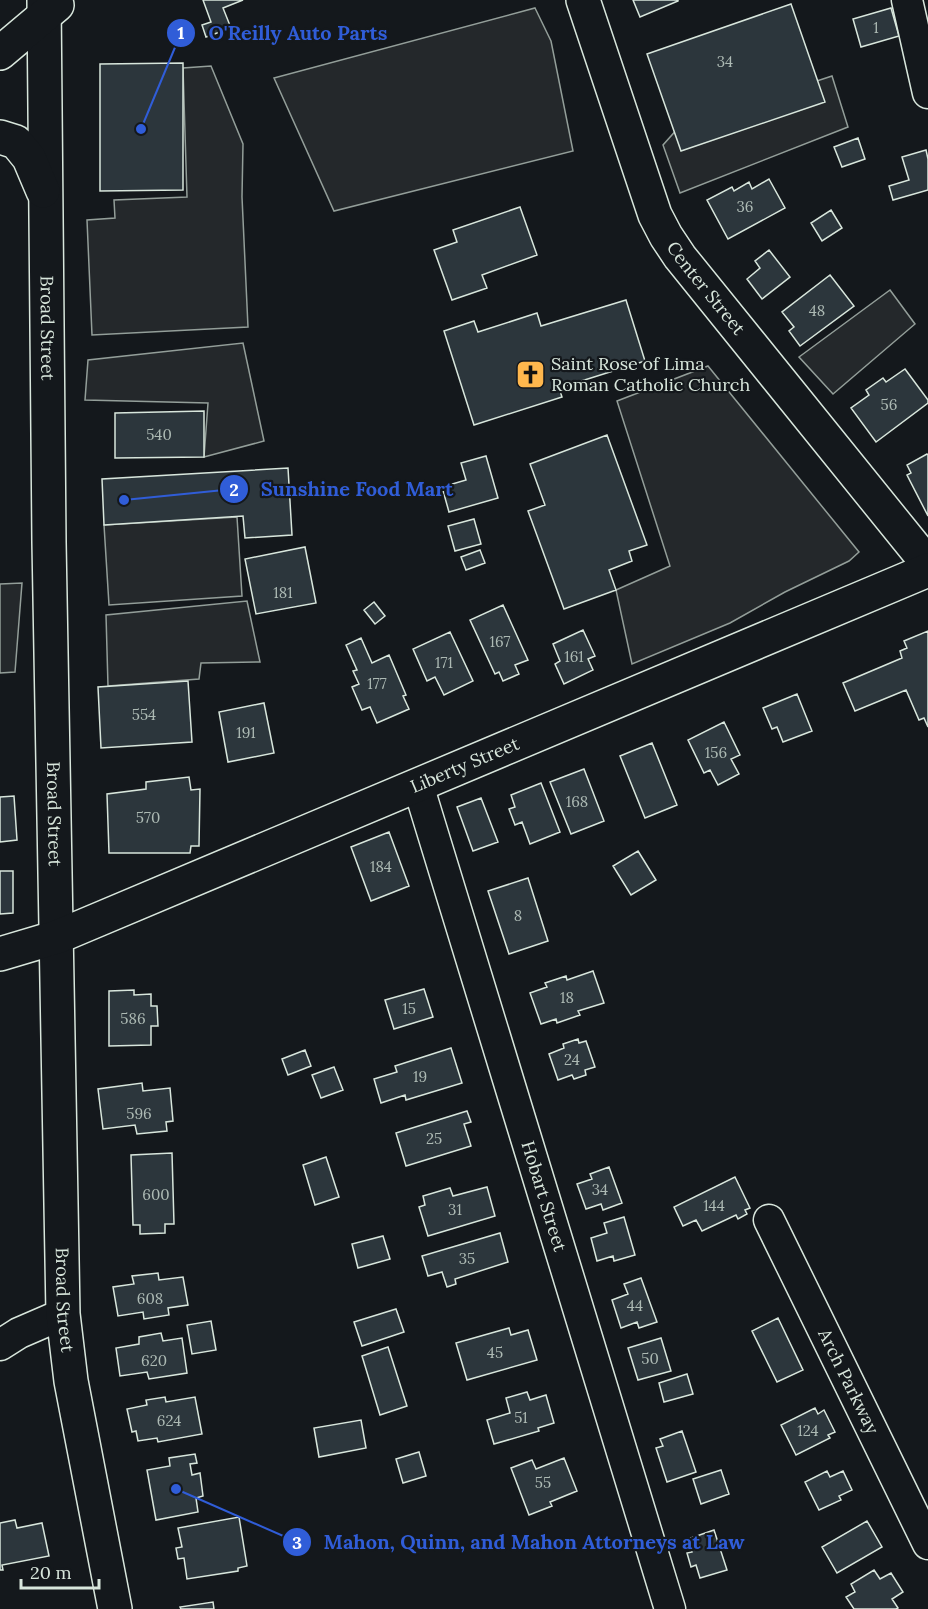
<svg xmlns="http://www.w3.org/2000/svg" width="928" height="1609" font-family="Lora,serif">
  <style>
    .parking { fill: #24282b; stroke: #939e99; stroke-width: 1.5 }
    .building { fill: #2c363c; stroke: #d8e6dc; stroke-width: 1.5 }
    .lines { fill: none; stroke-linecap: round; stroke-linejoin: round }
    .minor-casing { stroke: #d8e6dc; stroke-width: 33 }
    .major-casing { stroke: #d8e6dc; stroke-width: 36 }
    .minor { stroke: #14181c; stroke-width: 30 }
    .major { stroke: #14181c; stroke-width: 33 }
    .labels { text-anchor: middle; stroke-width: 4.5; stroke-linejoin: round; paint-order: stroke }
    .number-label { font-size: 15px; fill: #adbab4 }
    .street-label { font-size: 18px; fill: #d8e6dc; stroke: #14181c }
    .poi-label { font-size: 18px; fill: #d8e6dc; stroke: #14181c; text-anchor: start }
    .leader { fill: none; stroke: #305dd8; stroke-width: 2 }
    .callout-dot { fill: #305dd8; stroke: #14181c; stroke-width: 2 }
    .mark-label { font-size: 18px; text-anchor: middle; font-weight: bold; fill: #fff }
    .callout-label { font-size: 20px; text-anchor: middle; font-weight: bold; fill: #305dd8; stroke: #14181c; stroke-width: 4.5; stroke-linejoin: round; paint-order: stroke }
  </style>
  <rect width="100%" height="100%" fill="#14181c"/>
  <path class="parking" d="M535,8l16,33 22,110 -239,60 -60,-133z
    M211,66l32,78 -1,53 6,130 -156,8 -5,-115 28,-2 -1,-18 73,-3 -4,-129z
    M832,76l16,51 -168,66 -17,-48 17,-19z
    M890,290l25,34 -82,70 -34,-37z
    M243,343l21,98 -60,16 4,-54 -123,-3 3,-40z
    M708,366l151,186 -10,9 -64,31 -55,31 -98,41 -16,-74 54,-24 -53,-165z
    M237,517l5,79 -133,9 -5,-80z
    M22,583l-7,89 -15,1v-89z
    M247,601l13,61 -59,1 -2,16 -91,7 -2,-71z"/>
  <path class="building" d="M203,0h40l-20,8 8,20 -25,9 -4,-12 9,-3z
    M633,0h45v1l-38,16z
    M791,4l34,98 -144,49 -34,-97z
    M891,8l8,28 -38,11 -8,-28z
    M183,63v127l-83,1v-127z
    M858,138l7,21 -23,8 -8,-20z
    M926,150l2,9v31l-35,10 -4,-14 20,-6 -7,-23z
    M769,179l16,29 -57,31 -21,-39 25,-13 2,4 15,-9 3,7z
    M520,207l17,48 -55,20 5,13 -35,12 -18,-50 23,-8 -4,-12z
    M831,210l11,18 -20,13 -11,-18z
    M769,250l21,27 -28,22 -15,-20 13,-11 -5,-7z
    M830,275l24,31 -54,40 -11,-15 5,-4 -12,-15z
    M626,300l19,61 -86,27 3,9 -88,28 -30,-94 30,-10 4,11 59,-19 4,13z
    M905,369l23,31v3l-52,39 -25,-34 18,-13 -3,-5 17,-12 3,4z
    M204,411v46l-89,1v-45z
    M607,435l40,110 -18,6 3,10 -23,9 7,20 -52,19 -36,-98 17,-6 -15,-41z
    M927,454l1,1v61l-21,-41 4,-2 -4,-8z
    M486,456l12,42 -49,14 -7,-25 24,-7 -5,-17z
    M288,468l4,67 -47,3 -2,-22 -139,9 -2,-46z
    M474,519l7,25 -26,7 -7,-25z
    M305,547l11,56 -60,11 -11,-55z
    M480,550l5,13 -19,7 -5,-13z
    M374,602l11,14 -10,8 -11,-14z
    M503,605l25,55 -13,5 4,9 -16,7 -4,-9 -4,2 -25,-54z
    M583,630l12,26 -7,3 5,11 -29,14 -9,-20 5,-3 -7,-17z
    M928,631v96l-4,-9 -5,2 -13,-30 -51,21 -12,-28 59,-25 -2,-7 7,-3 -3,-7z
    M450,632l23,49 -29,14 -9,-18 -8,4 -14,-32z
    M361,638l11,25 17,-8 17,40 -3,1 6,13 -32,14 -7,-16 -8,3 -10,-23 7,-3 -6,-13 4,-1 -11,-25z
    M188,681l4,61 -91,6 -3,-61z
    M797,694l15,37 -29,11 -6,-15 -5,2 -9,-21z
    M264,703l10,50 -46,9 -9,-50z
    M724,722l16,33 -9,4 8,15 -21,11 -8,-15 -6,3 -16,-33z
    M652,743l25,62 -32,13 -25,-62z
    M584,769l20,52 -33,13 -21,-52z
    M189,777l2,13 9,-1 -1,57h-8l-1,7h-81l-2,-59 39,-5v-7z
    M541,783l19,49 -30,12 -8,-22 -7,3 -6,-16 6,-2 -4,-12z
    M14,796l3,44 -17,2v-45z
    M481,798l17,44 -25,9 -16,-44z
    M389,832l20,54 -38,15 -20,-54z
    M638,851l18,29 -25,15 -18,-29z
    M0,871h13v42l-13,1z
    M528,878l20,63 -39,13 -21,-63z
    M593,971l11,32 -26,8 2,4 -23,8 -1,-4 -15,5 -11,-31 17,-6 -2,-4 21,-7 1,4z
    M424,989l9,28 -39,12 -9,-29z
    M134,990v5l17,-1v12h6l1,20h-7v19l-42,1v-55z
    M578,1039l1,4 7,-2 9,26 -10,3 1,5 -12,4 -2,-4 -14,5 -9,-26 15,-6 -1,-4z
    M451,1048l11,35 -56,17 -1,-5 -24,8 -7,-24 23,-7 -2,-6z
    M305,1050l6,16 -23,9 -6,-16z
    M334,1067l9,23 -22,8 -9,-23z
    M142,1083l1,8 27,-3 3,33 -7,1 1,9 -30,3 -2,-9 -32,4 -5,-40z
    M467,1111l4,11 -7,2 7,22 -65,20 -10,-33z
    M172,1153l2,71h-9v9l-25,1v-9h-7l-2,-70z
    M326,1157l13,40 -24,8 -12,-40z
    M609,1167l13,36 -19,7 -2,-6 -15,5 -9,-25 15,-5 -2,-5z
    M735,1177l15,31 -5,2 2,4 -9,5 -2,-4 -34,16 -6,-11 -13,6 -9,-19z
    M487,1187l8,29 -67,20 -9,-29 6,-2 -2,-9 27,-8 3,8z
    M624,1217l11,38 -21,6 -1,-5 -16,5 -6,-23 16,-5 -3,-10z
    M500,1233l8,29 -53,17 1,5 -9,3 -5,-15 -14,4 -6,-20z
    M383,1236l7,23 -32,9 -6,-24z
    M158,1273l1,7 24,-3 5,28 -20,3 1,7 -25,4 -1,-7 -25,4 -5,-29 21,-3 -2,-8z
    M641,1278l16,44 -18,6 -2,-6 -16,6 -9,-28 16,-6 -4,-10z
    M396,1309l8,23 -42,14 -8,-24z
    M778,1318l25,52 -26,12 -25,-51z
    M211,1321l5,29 -24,4 -5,-29z
    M509,1328l2,7 17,-5 9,30 -70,20 -11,-37z
    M161,1333l2,8 19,-3 5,35 -38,6 -2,-7 -27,4 -4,-28 23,-4v-7z
    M661,1338l10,33 -33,9 -10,-32z
    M388,1347l19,59 -27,9 -18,-59z
    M687,1374l6,20 -29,8 -5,-19z
    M527,1392l3,8 16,-5 8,28 -16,5 1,3 -45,13 -7,-24 23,-7 -4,-15z
    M165,1397l1,5 29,-5 7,37 -44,8 -1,-4 -19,3 -2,-10 -4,1 -5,-23 20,-4 -1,-5z
    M815,1408l3,6 6,-4 11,22 -7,3 2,3 -34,17 -15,-30z
    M361,1420l5,28 -47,9 -5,-29z
    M682,1431l14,41 -29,10 -11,-34 7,-2 -3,-7z
    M419,1452l7,24 -23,7 -7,-24z
    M195,1454l2,9 -7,1 2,11 8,-2 3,23 -7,2 2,14 -42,8 -9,-50 23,-4 -1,-8z
    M564,1458l13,33 -27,11 2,4 -23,9 -18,-47 21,-8 4,9z
    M721,1470l8,24 -28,10 -8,-25z
    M827,1471l3,6 13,-6 9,19 -13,6 2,4 -22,10 -14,-28z
    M239,1517l8,49 -9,2v3l-51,8 -3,-21 -6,1 -2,-11 6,-1 -4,-19z
    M15,1520l2,8 25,-5 7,33 -47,9 1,5h-3v-47z
    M867,1521l15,26 -45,26 -15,-26z
    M714,1530l13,40 -27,8 -4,-13 -5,2 -4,-14 5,-1 -4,-13z
    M874,1570l6,9 11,-6 12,19 -11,7 6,9 -2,1h-42l-8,-12 9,-5 -4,-8z
    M213,1602l1,7h-33l-1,-2z"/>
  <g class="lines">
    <defs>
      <g id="minor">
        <path d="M907,0l21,93"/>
        <path id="s1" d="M418,785l252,824"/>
        <path id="s2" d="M769,1220l159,324"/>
        <path d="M0,1345l19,-12 44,-19"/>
      </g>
      <g id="major">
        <path id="s3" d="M44,0l5,542 14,772 8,67 44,228"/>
        <path id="s4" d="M583,0l72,215 11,21 14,21 248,307"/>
        <path d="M0,53l57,-48"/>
        <path d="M0,137l16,5 13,16 14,33"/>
        <path id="s5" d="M0,954l57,-17 871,-367"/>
      </g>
    </defs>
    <use href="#minor" class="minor-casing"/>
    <use href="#major" class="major-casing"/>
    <use href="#minor" class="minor"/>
    <use href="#major" class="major"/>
  </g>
  <defs>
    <symbol id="church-square" viewBox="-11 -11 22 22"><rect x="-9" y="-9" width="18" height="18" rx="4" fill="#ffb74d" stroke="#14181c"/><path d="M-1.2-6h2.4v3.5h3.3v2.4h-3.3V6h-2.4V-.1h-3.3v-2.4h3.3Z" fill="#111"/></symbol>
  </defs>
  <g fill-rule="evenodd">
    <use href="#church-square" x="514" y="358" width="33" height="33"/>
  </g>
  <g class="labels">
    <g class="number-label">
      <text x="876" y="33">1</text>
      <text x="725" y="67">34</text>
      <text x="745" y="212">36</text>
      <text x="817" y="316">48</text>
      <text x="889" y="410">56</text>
      <text x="159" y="440">540</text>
      <text x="283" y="598">181</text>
      <text x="500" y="647">167</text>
      <text x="574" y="662">161</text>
      <text x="444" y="668">171</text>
      <text x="377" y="689">177</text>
      <text x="144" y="720">554</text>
      <text x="246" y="738">191</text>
      <text x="716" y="758">156</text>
      <text x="577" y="807">168</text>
      <text x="148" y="823">570</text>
      <text x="381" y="872">184</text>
      <text x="518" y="921">8</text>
      <text x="567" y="1003">18</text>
      <text x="409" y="1014">15</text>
      <text x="133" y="1024">586</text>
      <text x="572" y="1065">24</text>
      <text x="420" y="1082">19</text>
      <text x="139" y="1119">596</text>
      <text x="434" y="1144">25</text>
      <text x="600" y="1195">34</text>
      <text x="156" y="1200">600</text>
      <text x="714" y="1211">144</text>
      <text x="455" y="1215">31</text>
      <text x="467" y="1264">35</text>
      <text x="150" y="1304">608</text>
      <text x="635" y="1311">44</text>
      <text x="495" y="1358">45</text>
      <text x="650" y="1364">50</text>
      <text x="154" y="1366">620</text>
      <text x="521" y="1423">51</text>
      <text x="169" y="1426">624</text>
      <text x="808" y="1436">124</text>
      <text x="543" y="1488">55</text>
    </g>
    <g class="street-label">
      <text dy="6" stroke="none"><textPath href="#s4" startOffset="316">Center Street</textPath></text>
      <text dy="6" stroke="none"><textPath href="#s3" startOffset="328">Broad Street</textPath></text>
      <text dy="6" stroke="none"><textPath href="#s5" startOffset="502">Liberty Street</textPath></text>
      <text dy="6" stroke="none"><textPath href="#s3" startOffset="814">Broad Street</textPath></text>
      <text dy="6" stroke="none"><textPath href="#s1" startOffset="430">Hobart Street</textPath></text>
      <text dy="6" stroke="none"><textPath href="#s3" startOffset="1300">Broad Street</textPath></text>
      <text dy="6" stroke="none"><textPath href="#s2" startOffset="180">Arch Parkway</textPath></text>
    </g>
    <g class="poi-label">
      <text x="551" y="370">Saint Rose of Lima<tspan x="551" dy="21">Roman Catholic Church</tspan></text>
    </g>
  </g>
  <path class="leader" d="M141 129L181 33M124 500L234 489M176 1489L297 1542"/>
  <g class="callout-dot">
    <circle cx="141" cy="129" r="6"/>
    <circle cx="124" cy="500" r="6"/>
    <circle cx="176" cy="1489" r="6"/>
    <circle cx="181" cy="33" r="15"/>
    <circle cx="234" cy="489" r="15"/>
    <circle cx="297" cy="1542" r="15"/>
  </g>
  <g class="mark-label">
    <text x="181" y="39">1</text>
    <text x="234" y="496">2</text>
    <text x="297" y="1549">3</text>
  </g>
  <g class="callout-label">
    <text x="298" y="40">O'Reilly Auto Parts</text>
    <text x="357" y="496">Sunshine Food Mart</text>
    <text x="534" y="1549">Mahon, Quinn, and Mahon Attorneys at Law</text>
  </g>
  <path d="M21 1579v9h78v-9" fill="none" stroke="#d8e6dc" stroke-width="3"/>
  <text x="30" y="1579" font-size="18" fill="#d8e6dc" stroke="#14181c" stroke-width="4.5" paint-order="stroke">20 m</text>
</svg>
